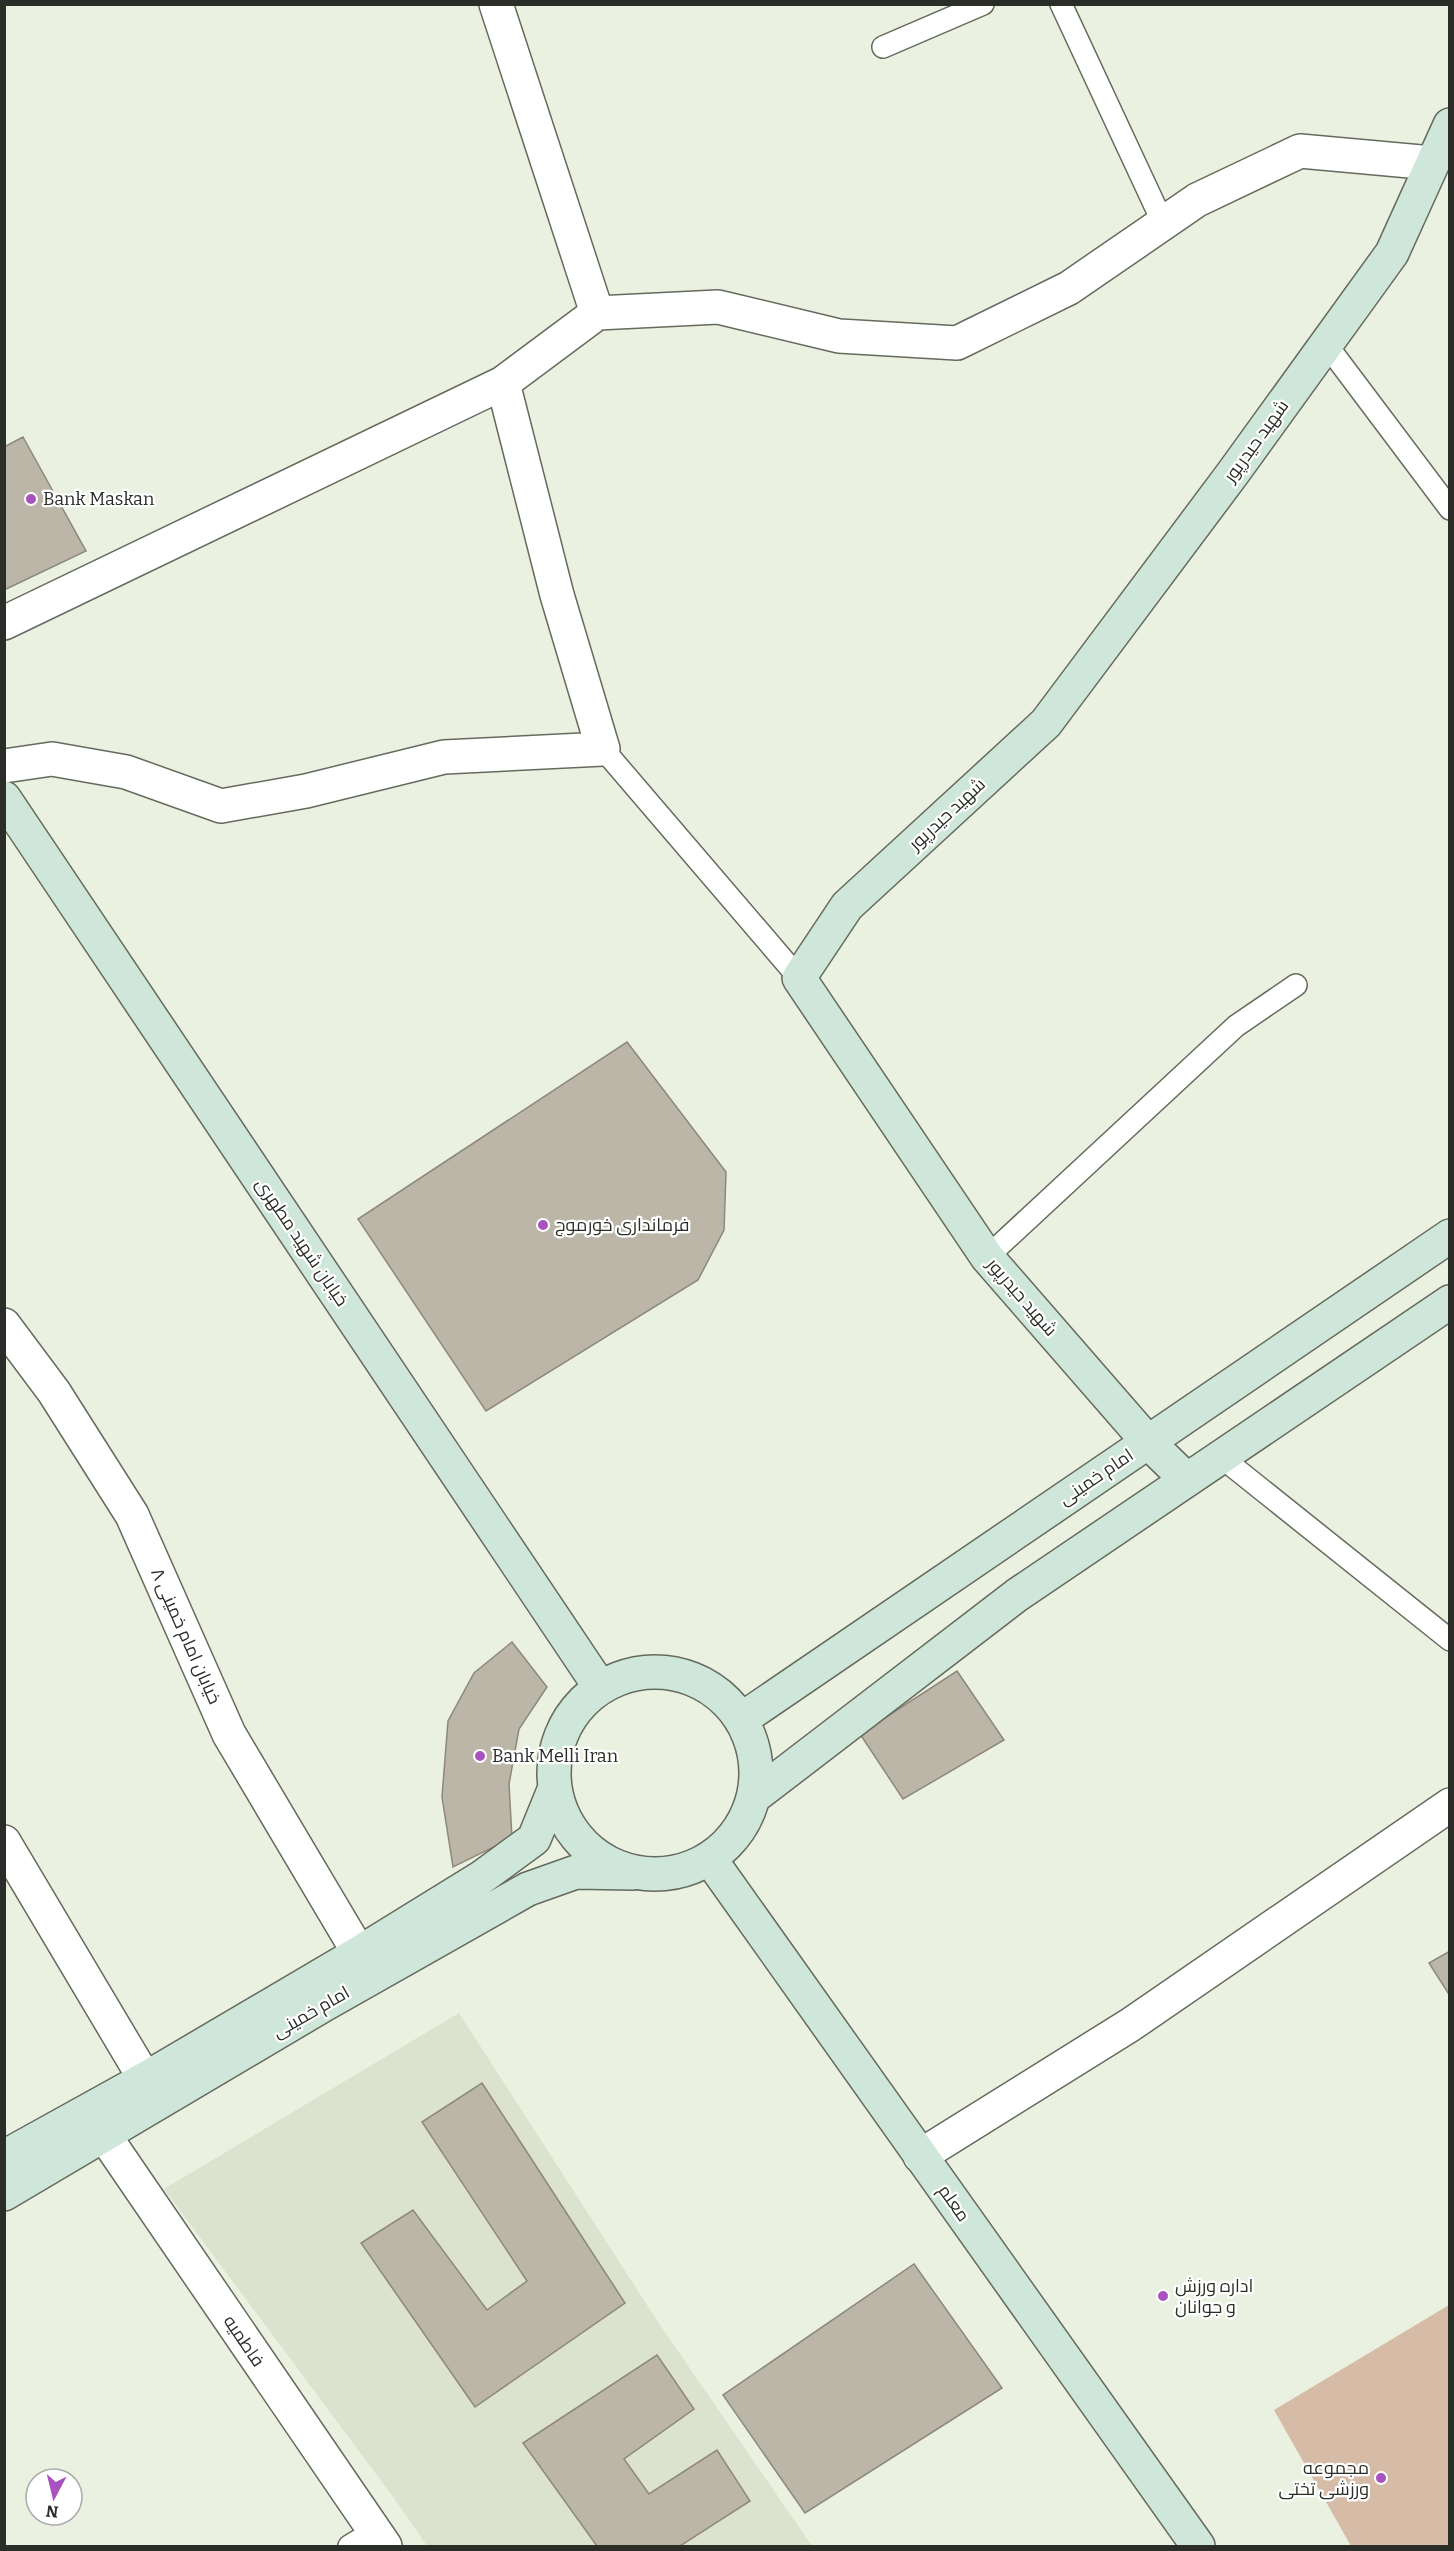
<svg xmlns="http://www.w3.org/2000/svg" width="1454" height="2551" font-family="Bitter,Cairo,serif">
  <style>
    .built { fill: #dbe3ce }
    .pitch { fill: #d6bba7 }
    .building { fill: #bbb6a8; stroke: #8d887a; stroke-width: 1.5 }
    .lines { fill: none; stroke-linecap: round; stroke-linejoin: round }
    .lane-casing { stroke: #656a5d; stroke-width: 24 }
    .street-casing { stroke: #656a5d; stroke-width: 36 }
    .secondary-casing { stroke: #656a5d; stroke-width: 36 }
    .lane { stroke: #fff; stroke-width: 21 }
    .street { stroke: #fff; stroke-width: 33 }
    .secondary { stroke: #cfe7da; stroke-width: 33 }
    .poi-dot { fill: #a852c0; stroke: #fff; stroke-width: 2 }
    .labels { text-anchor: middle; stroke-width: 4.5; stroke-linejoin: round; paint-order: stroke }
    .street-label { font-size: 18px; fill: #2b2e28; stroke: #fff }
    .poi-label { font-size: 18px; fill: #2b2e28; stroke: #fff; text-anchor: start }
  </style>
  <rect width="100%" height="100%" fill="#eaf1e1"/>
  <path class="built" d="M459,2013l199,309 154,224h-385l-31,-45 -232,-312z"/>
  <path class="pitch" d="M1449,2305v241h-98l-77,-136z"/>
  <path class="building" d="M23,437l63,114 -82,39v-143z
    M627,1042l99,130 -2,58 -26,50 -212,131 -128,-192z
    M512,1642l35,45 -28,42 -10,55 3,54 -59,29 -11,-70 6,-76 26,-48z
    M957,1671l47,69 -101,59 -43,-65z
    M1450,1951v45l-21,-33z
    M482,2083l143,220 -150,104 -114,-164 52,-33 74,100 40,-29 -105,-159z
    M914,2264l88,124 -197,125 -82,-118z
    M657,2355l37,54 -70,50 25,35 68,-44 33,51 -70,45h-83l-74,-103z"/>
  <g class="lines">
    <defs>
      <path id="lane" d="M1061,4l102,219
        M883,47l100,-43
        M1326,344l124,165
        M603,749l196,229
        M987,1257l249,-231 60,-41
        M1221,1457l229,183
        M349,2546l25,-15"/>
      <path id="street" d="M597,313l121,-6 121,29 118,7 112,-55 128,-88 103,-49 132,12
        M4,623l499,-240
        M4,766l48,-7 74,13 95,34 85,-15 138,-34 159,-8 -46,-154 -54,-212 94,-70 -101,-309
        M4,1325l50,67 78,123 97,219 130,219
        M4,1842l141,237
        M104,2135l281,411
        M920,2156l210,-131 320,-220"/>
      <path id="secondary" d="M4,798l596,889
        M1187,1480l-39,-38 -161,-185 -188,-279 48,-72 199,-183 187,-250 159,-220 58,-128
        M554 1773a101 101 0 1 1 202 0a101 101 0 1 1-202 0Z
        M742,1719l708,-483
        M755,1796l262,-201 433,-293
        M710,1859l488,687
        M4,2157l141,-78 214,-126 123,-76 52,-38 20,-49
        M4,2194l321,-190 203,-115 48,-17 57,1"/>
    </defs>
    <use href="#lane" class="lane-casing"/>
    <use href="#street" class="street-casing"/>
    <use href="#secondary" class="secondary-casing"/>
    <use href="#lane" class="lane"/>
    <use href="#street" class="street"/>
    <use href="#secondary" class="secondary"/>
  </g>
  <g class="poi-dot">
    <circle cx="31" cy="499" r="6"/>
    <circle cx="543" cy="1225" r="6"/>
    <circle cx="480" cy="1756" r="6"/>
    <circle cx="1163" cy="2296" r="6"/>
    <circle cx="1381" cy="2478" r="6"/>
  </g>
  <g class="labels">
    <g class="street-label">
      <text transform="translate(1256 441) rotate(-54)" y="6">شهید حیدرپور</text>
      <text transform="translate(947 814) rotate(-43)" y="6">شهید حیدرپور</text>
      <text transform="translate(302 1242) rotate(56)" y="6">خیابان شهید مطهری</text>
      <text transform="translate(1022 1297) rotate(49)" y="6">شهید حیدرپور</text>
      <text transform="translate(1096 1477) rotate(-34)" y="6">امام خمینی</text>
      <text transform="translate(186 1636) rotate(66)" y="6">خیابان امام خمینی ۸</text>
      <text transform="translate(311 2012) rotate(-30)" y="6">امام خمینی</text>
      <text transform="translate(954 2203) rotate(55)" y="6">معلم</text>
      <text transform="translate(244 2341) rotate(56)" y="6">فاطمیه</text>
    </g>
    <g class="poi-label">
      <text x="43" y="505">Bank Maskan</text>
      <text x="555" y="1231">فرمانداری خورموج</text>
      <text x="492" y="1762">Bank Melli Iran</text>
      <text x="1175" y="2292">اداره ورزش<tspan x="1175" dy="21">و جوانان</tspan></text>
      <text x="1369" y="2474" text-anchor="end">مجموعه<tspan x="1369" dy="21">ورزشی تختی</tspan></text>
    </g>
  </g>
  <rect width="1454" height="2551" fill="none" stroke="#2b2e28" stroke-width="12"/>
  <g transform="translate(54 2497) rotate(187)"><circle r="28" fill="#ffffff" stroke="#aaaba9" stroke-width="1.5"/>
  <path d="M0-4.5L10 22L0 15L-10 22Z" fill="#a852c0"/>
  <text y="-9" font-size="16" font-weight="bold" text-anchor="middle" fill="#2b2e28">N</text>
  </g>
</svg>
